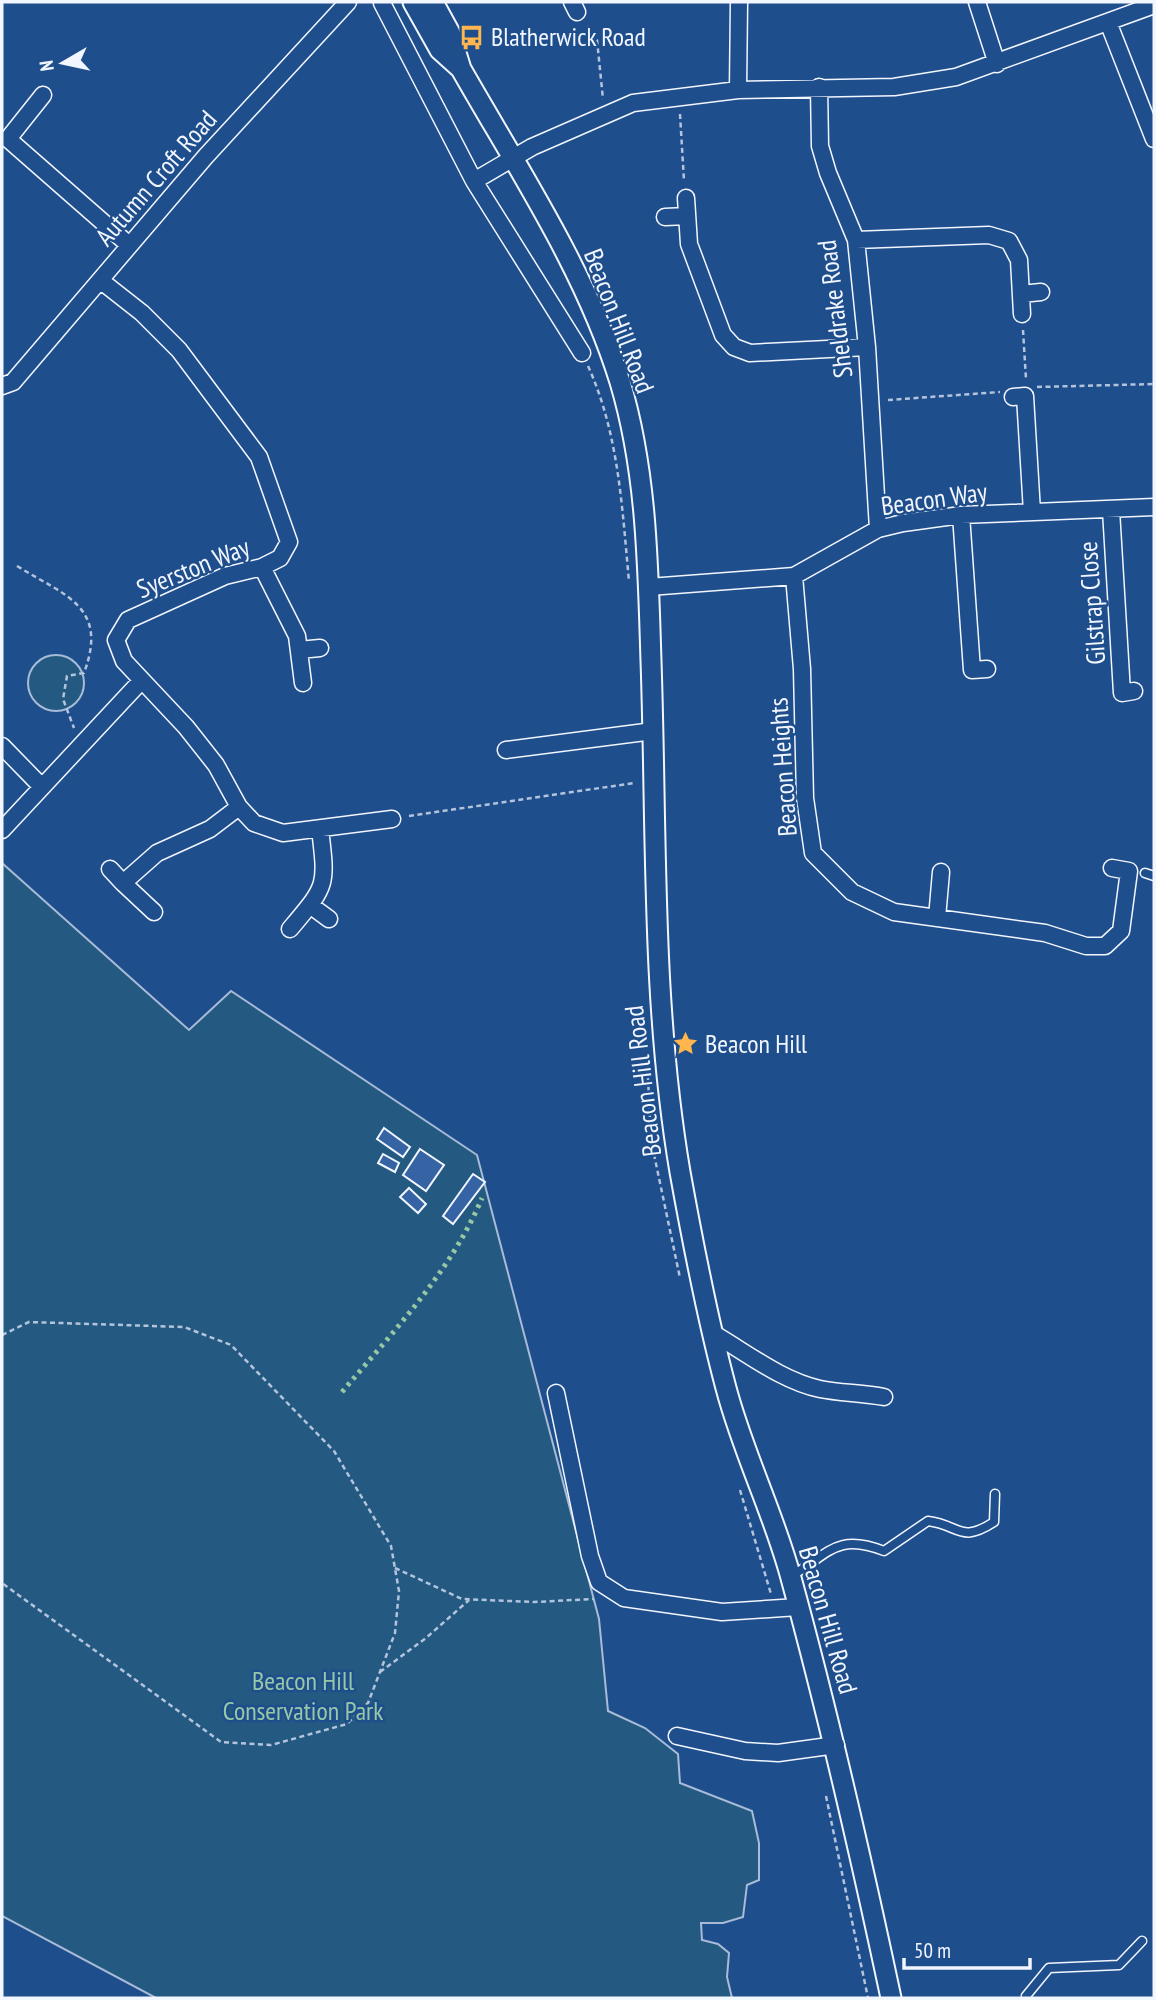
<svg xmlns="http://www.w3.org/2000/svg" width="1156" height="2000" font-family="'PT Sans Narrow',sans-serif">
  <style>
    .green { fill: #245a82; stroke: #a8bbd7; stroke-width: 2 }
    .building { fill: #3563a3; stroke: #f2f6ff; stroke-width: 2 }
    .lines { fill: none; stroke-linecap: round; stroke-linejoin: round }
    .service-casing { stroke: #f2f6ff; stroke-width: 11 }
    .minor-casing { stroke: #f2f6ff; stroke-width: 19 }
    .tertiary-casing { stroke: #f2f6ff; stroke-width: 23 }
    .path { stroke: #b3c4dc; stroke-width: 2.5; stroke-dasharray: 5 3.5; stroke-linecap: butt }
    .service { stroke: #1f4e8c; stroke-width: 8 }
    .minor { stroke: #1f4e8c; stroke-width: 16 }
    .tertiary { stroke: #1f4e8c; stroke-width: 19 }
    .hedge { stroke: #97c8a6; stroke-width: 5; stroke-dasharray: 3.5 5; stroke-linecap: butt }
    .labels { text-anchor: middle; stroke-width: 5; stroke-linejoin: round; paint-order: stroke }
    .poi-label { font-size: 26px; fill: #f2f6ff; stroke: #1f4e8c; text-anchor: start }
    .street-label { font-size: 26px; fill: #f2f6ff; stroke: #1f4e8c }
    .park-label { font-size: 26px; fill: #97c8a6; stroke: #1f4e8c }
  </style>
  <rect width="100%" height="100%" fill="#1f4e8c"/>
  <path class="green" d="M28 683a28 28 0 1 1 56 0a28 28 0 1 1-56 0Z
    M2,863l187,167 42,-39 246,164 122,464 9,92 37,17 33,26 2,29 72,28 7,32v37l-12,5 -4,32 -20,6h-22l1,17 16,4 11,9 -2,24 5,21h-576l-154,-82z"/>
  <path class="building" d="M384,1128l26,19 -7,10 -26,-18z
    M420,1149l24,16 -18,26 -23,-16z
    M383,1154l16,9 -4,9 -17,-9z
    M473,1174l12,8 -32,42 -10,-8z
    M409,1188l17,16 -8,9 -18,-16z"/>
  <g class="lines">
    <defs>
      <path id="service" d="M1145,873l9,3
        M791,1576c37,-21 45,-44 93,-25l44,-30c32,4 32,23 66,1l1,-28
        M1026,1996l23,-28 70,-3 23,-24"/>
      <path id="minor" d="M572,2l5,10
        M977,2l20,62
        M382,3l92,178 108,172
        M1108,22l46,117
        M819,87l1,59 8,27 28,67 11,107 11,182
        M738,90l1,-88
        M43,95l-35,44 121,106
        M474,181l58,-34 101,-44 105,-13 156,-3 62,-10 198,-72
        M686,198l3,46 34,91 11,12 16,6 117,-6
        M665,217l22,-1
        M856,240l133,-5 20,6 10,19 3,54
        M100,280l42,33 37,37 80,107 30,85 -9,16 -18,9 -37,9 -97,44 -12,20 8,21 62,66 30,38 23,42 15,16 29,10 109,-14
        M1021,294l20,-2
        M2,386l11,-4 193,-226 142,-154
        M1013,397l12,-1 7,116
        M1111,510l11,183 12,-2
        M961,515l11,155 15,-1
        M262,567l35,69 6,47
        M794,576l8,93 3,129 8,55 39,39 42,20 151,21 41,13h19l16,-15 8,-60 -17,-3
        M649,587l145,-11 84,-47 25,-6 58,-8 193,-8
        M299,650l21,-2
        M2,746l40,41
        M506,750l147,-19
        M2,830l140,-150
        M110,869l13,14
        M310,905l19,14
        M154,912l-31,-29 34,-30 53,-24 29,-22
        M937,918l4,-46
        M290,929c37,-44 37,-42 30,-100
        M714,1334c33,19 68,47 106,55 20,4 42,4 64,8
        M556,1393l34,163 9,26 25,16 98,14 76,-5
        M677,1736l68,15 33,2 58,-8"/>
      <path id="tertiary" d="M413,2l27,48 20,18
        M433,2l17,31 11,36c57,100 125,202 159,313 27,90 28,185 31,279 6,172 0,340 29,511 13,72 27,145 46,216 17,65 48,126 65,190 38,139 70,279 100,420"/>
    </defs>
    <use href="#service" class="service-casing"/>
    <use href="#minor" class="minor-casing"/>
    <use href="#tertiary" class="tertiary-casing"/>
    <path class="path" d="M587,26l10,14 6,59
      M680,114l4,67
      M1023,330l3,49
      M588,366c31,68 34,142 41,215
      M1037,387l117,-3
      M888,400l112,-8
      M17,566c48,30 92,40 67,107l-17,3 -4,23 11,29
      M409,816l225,-33
      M648,1078l3,62 29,138
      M2,1335l27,-13 155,5 47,18 103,106 57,95 8,45 -4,42 -27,70 -21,21 -76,21 -50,-3 -219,-159
      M740,1490l31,104
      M395,1568l67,31 72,3 60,-3
      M380,1672l46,-34 43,-38
      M826,1796l42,202"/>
    <use href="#service" class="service"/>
    <use href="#minor" class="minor"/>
    <use href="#tertiary" class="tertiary"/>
    <path class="hedge" d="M342,1392c51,-60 110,-122 140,-194"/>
  </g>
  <defs>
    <symbol id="bus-bare" viewBox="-9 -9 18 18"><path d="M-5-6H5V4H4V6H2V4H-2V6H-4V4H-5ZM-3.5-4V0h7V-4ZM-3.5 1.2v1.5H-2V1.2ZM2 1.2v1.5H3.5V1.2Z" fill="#ffb74d" stroke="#1f4e8c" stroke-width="2.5" paint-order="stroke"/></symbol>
    <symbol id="sight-bare" viewBox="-9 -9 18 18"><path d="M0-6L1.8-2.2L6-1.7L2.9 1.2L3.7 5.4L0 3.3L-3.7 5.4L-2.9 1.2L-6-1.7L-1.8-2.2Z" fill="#ffb74d" stroke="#1f4e8c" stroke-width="2.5" paint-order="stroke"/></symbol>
  </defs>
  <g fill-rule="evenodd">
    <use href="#bus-bare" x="454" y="20" width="35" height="35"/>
    <use href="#sight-bare" x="668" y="1026" width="35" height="35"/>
  </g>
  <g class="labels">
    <g class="poi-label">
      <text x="491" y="46">Blatherwick Road</text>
      <text x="705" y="1053">Beacon Hill</text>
    </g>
    <g class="street-label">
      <text transform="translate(156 178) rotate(-49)" y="9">Autumn Croft Road</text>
      <text transform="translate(835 309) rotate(-97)" y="9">Sheldrake Road</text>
      <text transform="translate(619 321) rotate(69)" y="9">Beacon Hill Road</text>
      <text transform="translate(934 499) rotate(-8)" y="9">Beacon Way</text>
      <text transform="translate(193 568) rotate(-22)" y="9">Syerston Way</text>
      <text transform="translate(1092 603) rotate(-94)" y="9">Gilstrap Close</text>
      <text transform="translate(783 767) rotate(-94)" y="9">Beacon Heights</text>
      <text transform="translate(643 1081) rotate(-97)" y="9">Beacon Hill Road</text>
      <text transform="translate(828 1620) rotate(74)" y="9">Beacon Hill Road</text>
    </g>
    <g class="park-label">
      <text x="303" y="1690">Beacon Hill<tspan x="303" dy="30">Conservation Park</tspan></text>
    </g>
  </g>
  <rect width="1156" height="2000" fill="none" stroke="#f2f6ff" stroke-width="7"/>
  <g transform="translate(63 63) rotate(261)" stroke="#1f4e8c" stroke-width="5" paint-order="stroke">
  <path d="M0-5L12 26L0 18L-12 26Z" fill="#f2f6ff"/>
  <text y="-10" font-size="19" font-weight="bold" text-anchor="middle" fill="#f2f6ff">N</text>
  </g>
  <path d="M904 1958v10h126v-10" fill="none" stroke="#f2f6ff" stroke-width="3.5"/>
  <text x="914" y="1958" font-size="21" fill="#f2f6ff" stroke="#1f4e8c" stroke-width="5" paint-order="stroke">50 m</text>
</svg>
